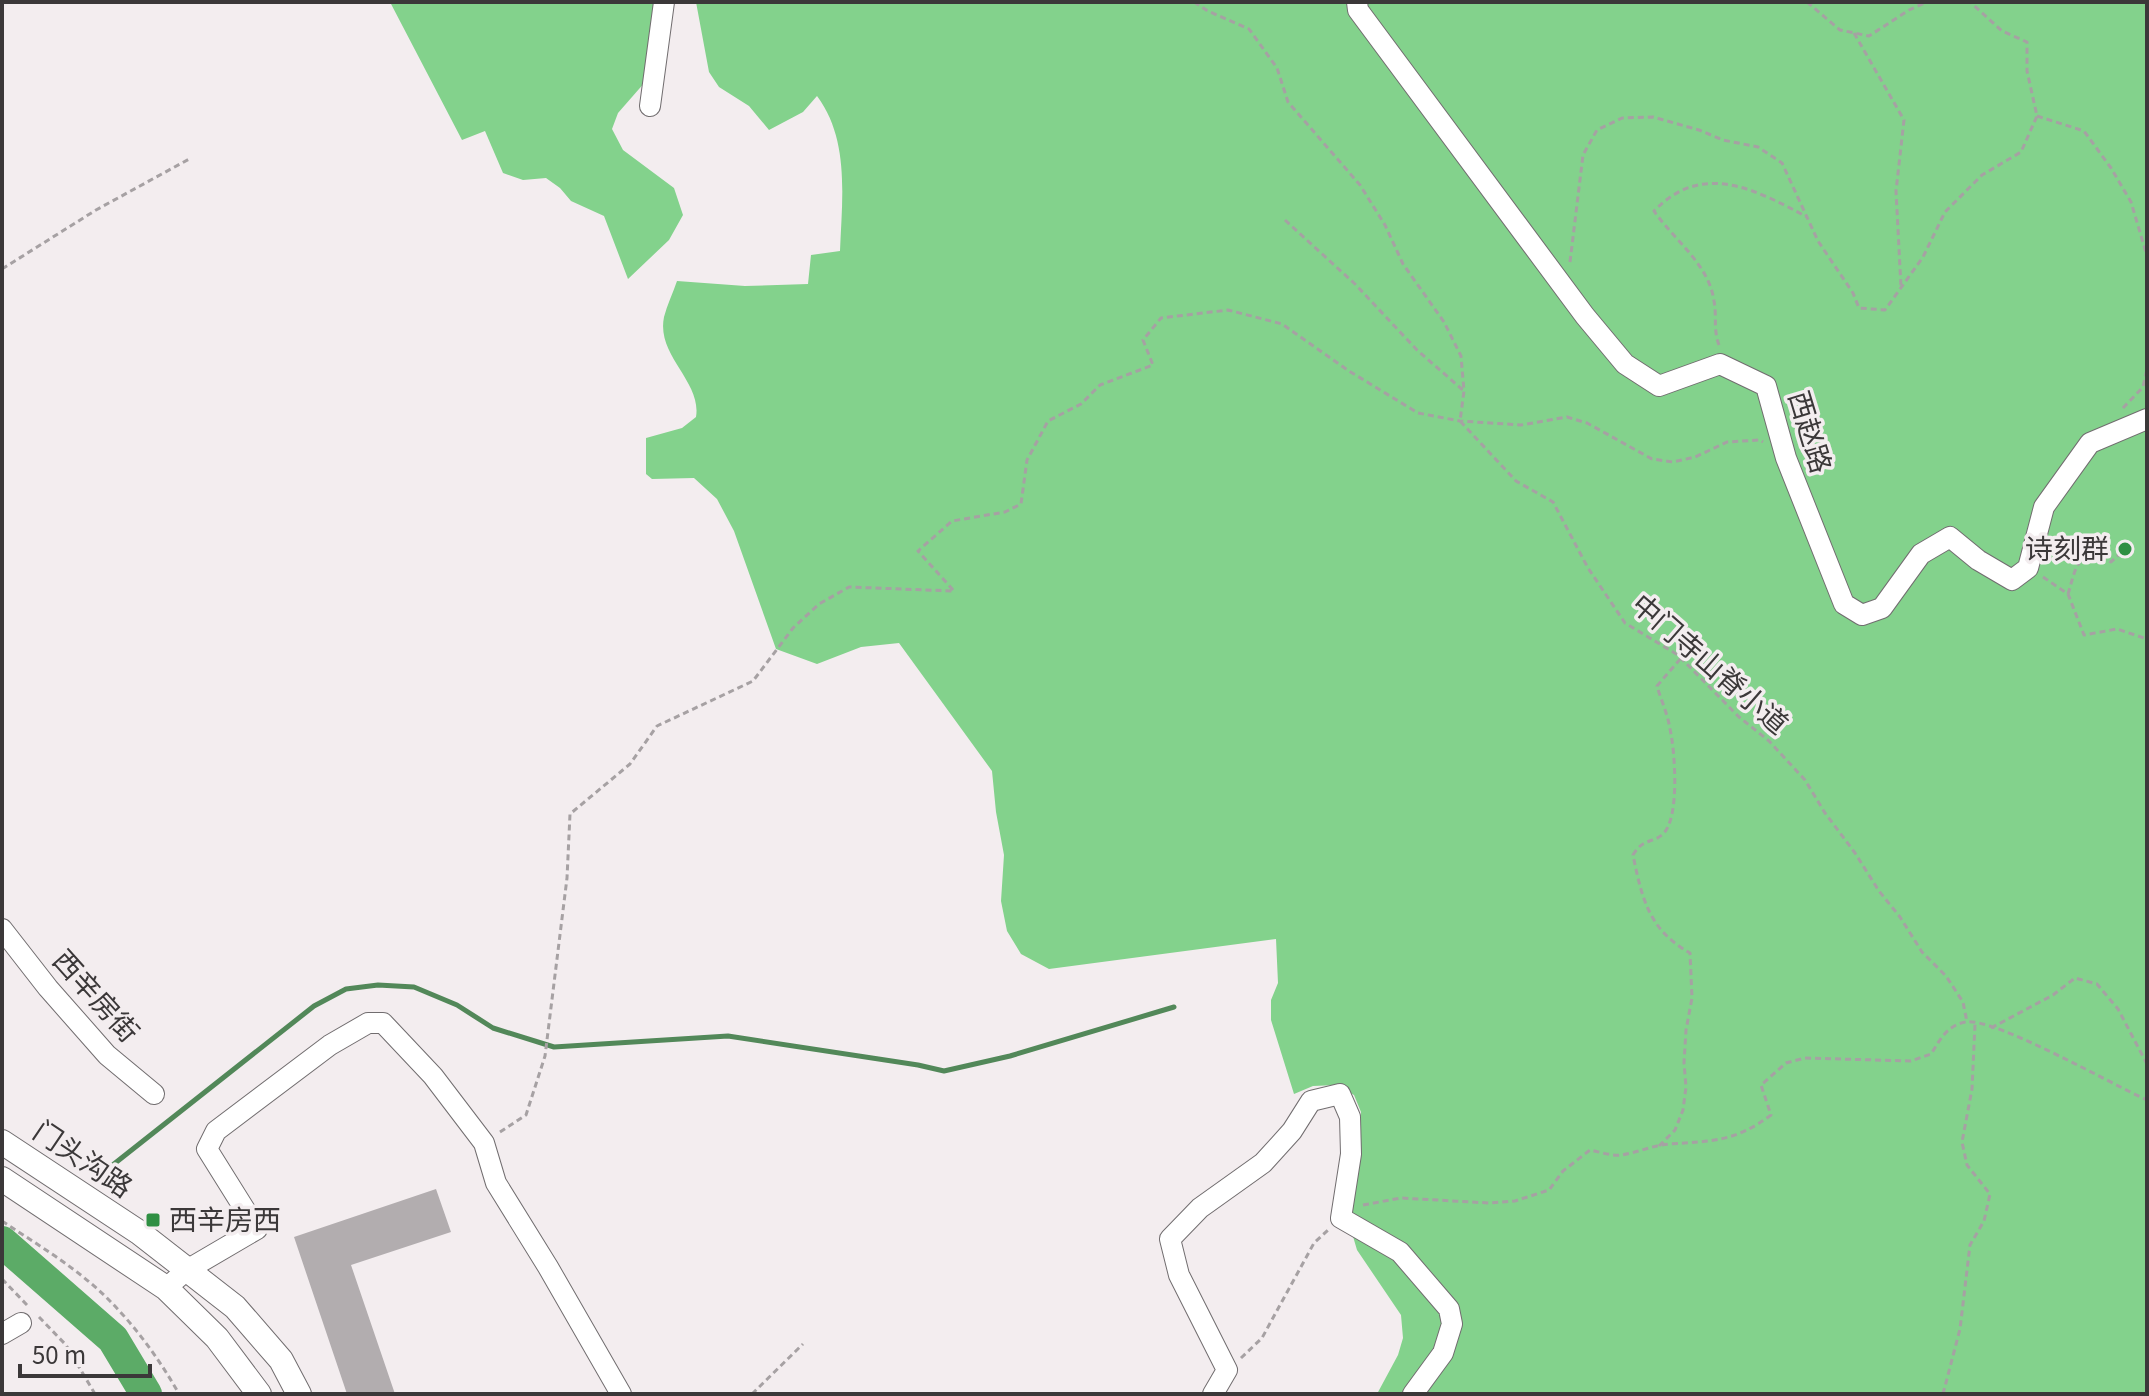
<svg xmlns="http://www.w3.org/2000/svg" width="2149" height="1396" font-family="Georgia,'Noto Sans SC',serif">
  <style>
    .forest { fill: #83d28c }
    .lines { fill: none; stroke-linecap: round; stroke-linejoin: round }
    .stream { stroke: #528859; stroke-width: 5 }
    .river { stroke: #5cab67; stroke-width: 32 }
    .building { fill: #b2adaf }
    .minor-casing { stroke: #716d6f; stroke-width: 22 }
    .major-casing { stroke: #716d6f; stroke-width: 26 }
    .path { stroke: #a6a1a3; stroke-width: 3; stroke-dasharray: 6 4; stroke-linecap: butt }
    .minor { stroke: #fff; stroke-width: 20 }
    .major { stroke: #fff; stroke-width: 24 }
    .poi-dot { fill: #2f8f43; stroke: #f3edef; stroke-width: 3 }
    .labels { text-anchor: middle; stroke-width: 7; stroke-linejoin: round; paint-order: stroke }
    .street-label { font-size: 28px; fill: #3b3839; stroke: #f3edef }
    .poi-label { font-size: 28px; fill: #3b3839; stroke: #f3edef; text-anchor: end }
  </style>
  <rect width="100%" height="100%" fill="#f3edef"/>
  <path class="forest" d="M390,2h270l-7,71 -35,40 -6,16 11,21 51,38 9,27 -14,25 -41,39 -24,-63 -33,-15 -11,-13 -14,-10 -23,2 -20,-7 -18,-42 -23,9z
    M696,2h1451v1392h-770l21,-39 5,-17 -2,-23 -44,-65 -10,-34 13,-80 1,-24 -7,-17 -17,-10 -24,1 -19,8 -23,-74v-20l7,-17 -2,-44 -227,30 -28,-15 -14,-23 -6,-30 3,-46 -8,-43 -4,-41 -93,-128 -38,4 -44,17 -41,-15 -42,-118 -17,-32 -23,-21 -42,1 -6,-5v-36l36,-10 14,-11c6,-36 -40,-61 -32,-100 3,-12 9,-24 13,-36l68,5 63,-2 3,-29 29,-4c2,-52 10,-111 -23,-155l-14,16 -34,18 -20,-24 -30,-19 -10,-15z"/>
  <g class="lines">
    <path class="stream" d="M100,1175l214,-169 32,-17 32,-4 36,2 43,18 36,23 61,19 174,-11 190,29 26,6 66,-15 164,-49"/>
    <path class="river" d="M2,1242l111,97 33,55"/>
  </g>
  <path class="building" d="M436,1189l15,43 -100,33 44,129h-48l-53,-157z"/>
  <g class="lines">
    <defs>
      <path id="minor" d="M1357,2l1,8 227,306 40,48 34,22 61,-22 46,22 20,72 58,146 18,11 20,-7 39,-54 29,-17 28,23 34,20 16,-12 16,-61 46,-64 57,-24
        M650,106l14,-104
        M2,929l46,59 59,67 47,39
        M166,1288l21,-18 70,-41 -50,-80 9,-18 114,-86 38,-22h15l50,53 51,67 12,40 52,84 73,127
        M2,1334l19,-11
        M1213,1394l14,-24 -48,-95 -9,-36 30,-31 63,-45 29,-32 19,-30 29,-7 10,23 1,37 -10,64 59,34 49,57 3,15 -9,29 -30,41"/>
      <path id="major" d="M2,1142l138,91 95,74 46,53 18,34
        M2,1179l164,109 51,50 42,56"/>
    </defs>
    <use href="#minor" class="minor-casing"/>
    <use href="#major" class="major-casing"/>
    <path class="path" d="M1194,2l14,9 41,18 28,39 11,34 72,83 25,40 18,39 41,58 17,34 3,35 -4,30 56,60 37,21 35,66 37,55 53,32 61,62 30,24 36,39 20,33 30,40 24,38 21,26 22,35 24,24 17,26 4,20
      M1807,2l33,28 29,6 40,-26 18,-8
      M1854,33l50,87 -8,71 5,96
      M2037,116l47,15 27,37 20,34 16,54
      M1285,220l70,64 62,66 47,41
      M1570,262l13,-107 14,-25 25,-12 31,-1 46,13 24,10 35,7 24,16 36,78 35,52 6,15 26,2 38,-53 22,-45 37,-37 39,-23 16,-36 -10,-45v-29l-25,-11 -32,-29
      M2,269l94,-59 95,-52
      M1719,345c-6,-16 -2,-29 -5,-44 -5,-37 -40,-61 -60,-90 48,-50 101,-22 153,6
      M2123,408l20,-21 4,-18
      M2043,577l25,17 16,41 33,-6 30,10
      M2068,594c6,-18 7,-38 28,-42l15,10 14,-13 2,-7
      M1991,1028l62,-33 22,-17 22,6 21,25 29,55
      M500,1132l26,-17 19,-59 22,-178 3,-64 60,-50 27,-38 96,-45 40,-53 26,-24 30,-17 105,4 -36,-40 34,-30 53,-9 16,-8 6,-44 21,-39 33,-17 19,-19 53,-20 -10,-25 18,-22 67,-8 54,14 67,47 69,42 42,8 61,4 46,-8 20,6 65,36 21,3 22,-5 32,-15 33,-2 3,2
      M1659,1146l16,-16 8,-20 3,-23 -2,-24 2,-33 6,-32 -2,-45c-41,-23 -48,-54 -57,-98 11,-18 19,-11 30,-21 17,-16 12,-83 7,-105 -2,-14 -9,-29 -13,-43l24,-28
      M1363,1205l38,-7 88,5 26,-2 34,-11 14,-19 27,-21c10,2 21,6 31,5 16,-2 32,-10 49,-11 42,-3 65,-2 101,-29l-10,-30 25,-22 19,-5 106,3 20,-7c9,-14 16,-29 35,-32 28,-5 149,64 181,78
      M2,1221c36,24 75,47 106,78 28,28 52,61 71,95
      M2,1279l26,27
      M39,1317l27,28 29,49
      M1241,1358l21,-20 52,-95 14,-13
      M752,1394l51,-50
      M1943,1394l17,-65 10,-84 14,-24 6,-27 -23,-29 -5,-23 10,-53 3,-65"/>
    <use href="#minor" class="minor"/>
    <use href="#major" class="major"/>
  </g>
  <g class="poi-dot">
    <circle cx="2125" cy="549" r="8"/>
    <rect x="145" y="1212" width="16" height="16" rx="4"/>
  </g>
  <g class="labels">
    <g class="street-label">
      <text transform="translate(1810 432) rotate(73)" y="10">西赵路</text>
      <text transform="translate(1710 664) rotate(41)" y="10">中门寺山脊小道</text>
      <text transform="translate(96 996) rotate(48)" y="10">西辛房街</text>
      <text transform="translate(83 1159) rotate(34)" y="10">门头沟路</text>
    </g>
    <g class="poi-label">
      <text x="2109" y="559">诗刻群</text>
      <text x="169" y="1230" text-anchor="start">西辛房西</text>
    </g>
  </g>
  <rect width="2149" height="1396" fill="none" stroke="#3b3839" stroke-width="8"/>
  <path d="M20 1364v12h130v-12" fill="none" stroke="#3b3839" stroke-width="4"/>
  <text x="32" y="1364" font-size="24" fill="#3b3839" stroke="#f3edef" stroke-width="6" paint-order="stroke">50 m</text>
</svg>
